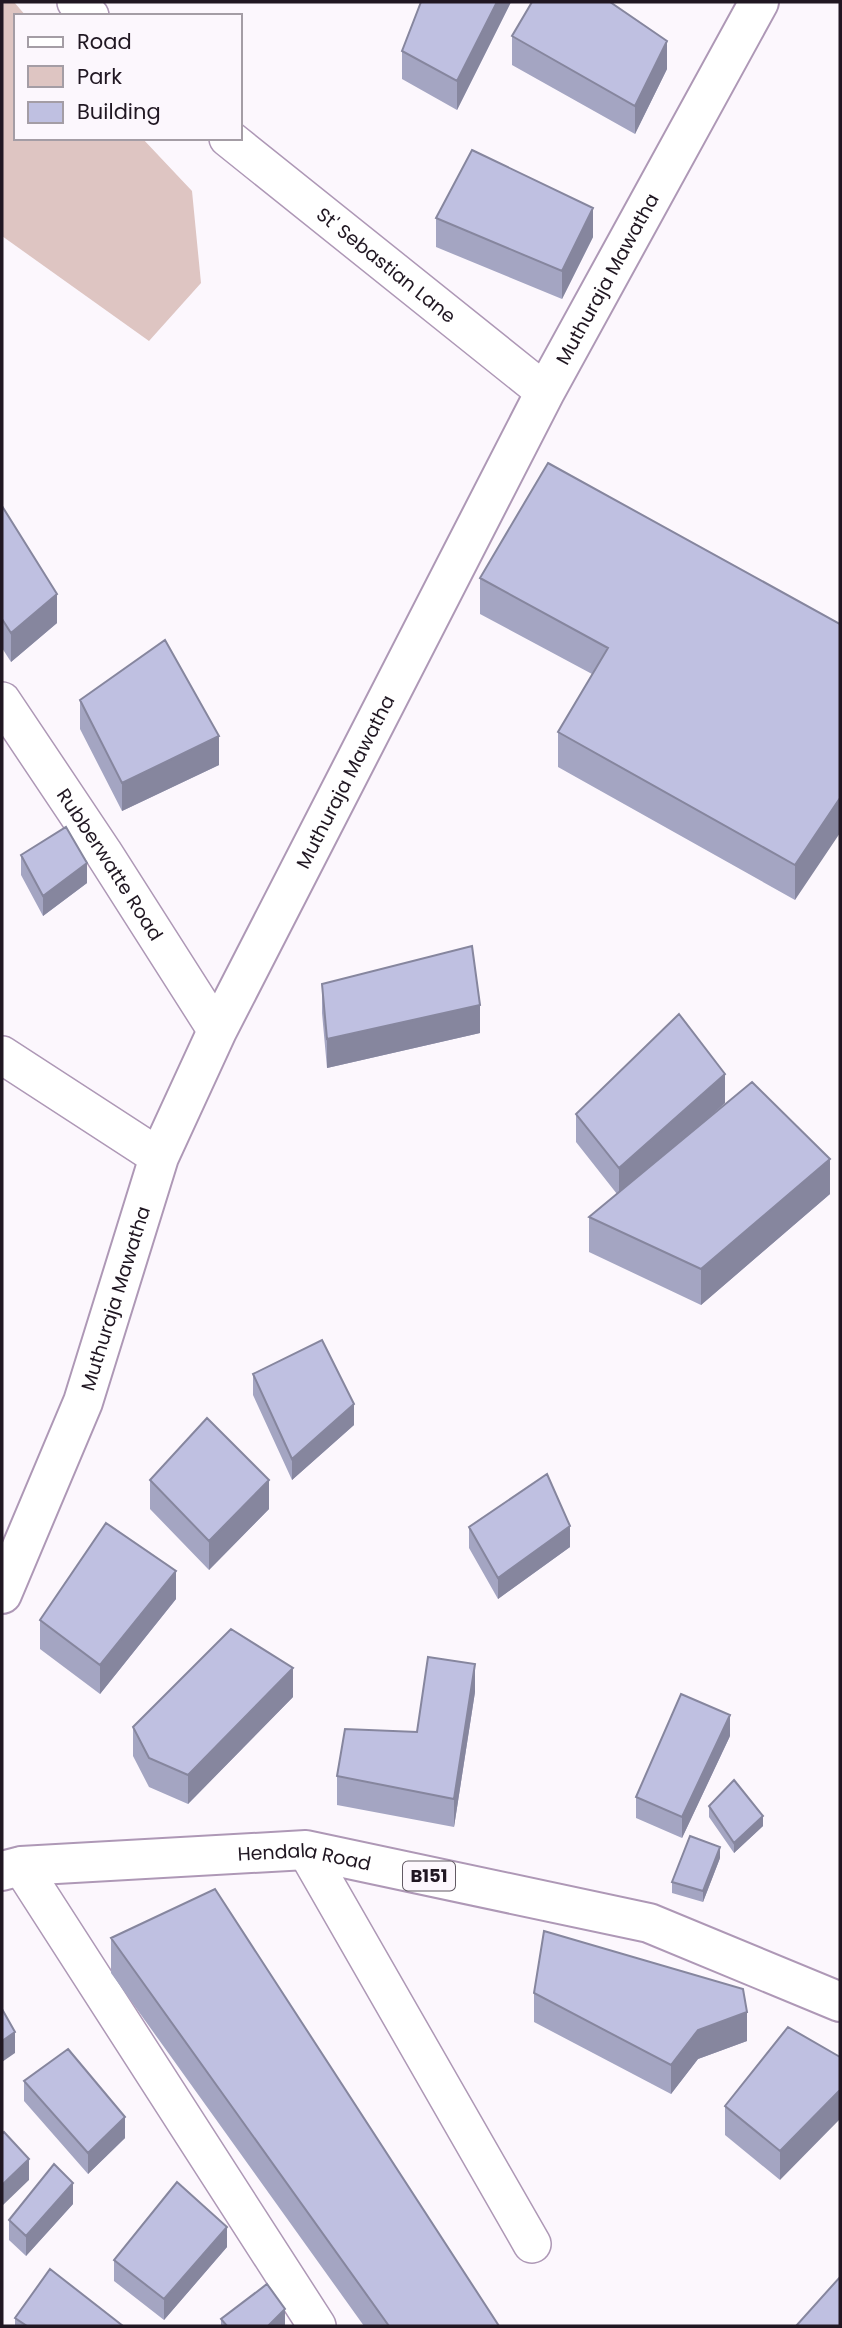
<svg xmlns="http://www.w3.org/2000/svg" width="842" height="2328" font-family="Poppins,sans-serif">
  <style>
    .green { fill: #dec5c2 }
    .lines { fill: none; stroke-linecap: round; stroke-linejoin: round }
    .minor-casing { stroke: #ae98b6; stroke-width: 40 }
    .tertiary-casing { stroke: #ae98b6; stroke-width: 42 }
    .primary-casing { stroke: #ae98b6; stroke-width: 42 }
    .minor { stroke: #fff; stroke-width: 37 }
    .tertiary { stroke: #fff; stroke-width: 38 }
    .primary { stroke: #fff; stroke-width: 38 }
    .wall { fill: #a4a5c2 }
    .shaded-wall { fill: #86869e }
    .building { fill: #bfc0e1; stroke: #86869e; stroke-width: 2 }
    .labels { text-anchor: middle; stroke-width: 7; stroke-linejoin: round; paint-order: stroke }
    .shield { fill: #fcf7fd; stroke: #625a64; stroke-width: 2 }
    .shield-label { font-size: 18px; font-weight: bold; fill: #201722 }
    .street-label { font-size: 19px; fill: #201722; stroke: #fcf7fd }
  </style>
  <rect width="100%" height="100%" fill="#fcf7fd"/>
  <path class="green" d="M2,2h12l12,14h-10v122h126l50,53 9,92 -52,58 -147,-105z"/>
  <g class="lines">
    <defs>
      <g id="minor">
        <path d="M76,2l14,14"/>
        <path id="s1" d="M228,138l317,254"/>
        <path id="s2" d="M2,701l101,151 114,179"/>
        <path d="M2,1055l157,102"/>
        <path d="M306,1850l226,394"/>
        <path d="M21,1866l296,460"/>
      </g>
      <g id="tertiary">
        <path id="s3" d="M2,1594l81,-192 76,-245 58,-126 328,-639 214,-390"/>
      </g>
      <g id="primary">
        <path id="s4" d="M2,1871l19,-5 285,-16 343,73 191,79"/>
      </g>
    </defs>
    <use href="#minor" class="minor-casing"/>
    <use href="#tertiary" class="tertiary-casing"/>
    <use href="#primary" class="primary-casing"/>
    <use href="#minor" class="minor"/>
    <use href="#tertiary" class="tertiary"/>
    <use href="#primary" class="primary"/>
  </g>
  <path class="wall" d="M511,2l-54,108 -55,-31v-28z
    M512,36l155,33 -32,65 -123,-69z
    M436,218l157,19 -31,62 -126,-52z
    M2,506l55,117 -46,39 -9,-14z
    M480,578l360,46 -45,276 -237,-133v-35l34,-58 -112,-60z
    M80,700l139,65 -97,46 -42,-82z
    M21,855l66,28 -44,33 -22,-41z
    M322,984l158,49 -153,35 -5,-55z
    M725,1103l-27,24 132,67 -129,111 -112,-53v-35l28,-23 -41,-52v-28z
    M253,1374l101,51 -62,55 -39,-85z
    M150,1480l119,29 -60,61 -59,-61z
    M469,1527l101,20 -72,52 -29,-51z
    M176,1599l-76,95 -60,-45v-29z
    M475,1692l-21,135 -117,-22v-29l80,-44z
    M293,1697l-105,107 -39,-17 -16,-31v-29z
    M730,1736l-48,102 -46,-20v-21z
    M709,1806l54,20 -29,27 -25,-36z
    M720,1858l-17,44 -31,-9v-11z
    M111,1938l388,388h-135l-253,-353z
    M534,1993l213,48 -49,18 -27,35 -137,-72z
    M788,2027l-8,153 -55,-45v-29z
    M24,2081l101,57 -37,36 -64,-73z
    M73,2204l-47,52 -17,-16v-20z
    M227,2247l-63,73 -50,-39v-21z
    M15,2318l108,8h-108z
    M221,2319l64,7h-64z"/>
  <path class="shaded-wall" d="M497,2h14l-54,108v-29z
    M667,41v28l-32,65v-28z
    M593,208v29l-31,62v-28z
    M57,594v29l-46,39v-29z
    M219,736v29l-97,46v-28z
    M840,798v35l-45,67v-35z
    M87,863v20l-44,33v-20z
    M480,1005v28l-153,35v-29z
    M725,1074v29l-106,94v-29z
    M830,1159v35l-129,111v-36z
    M354,1404v21l-62,55v-21z
    M269,1480v29l-60,61v-29z
    M570,1526v21l-72,52v-21z
    M176,1571v28l-76,95v-29z
    M475,1664v28l-21,135v-28z
    M293,1668v29l-105,107v-29z
    M730,1715v21l-48,102v-21z
    M763,1816v10l-29,27v-10z
    M720,1847v11l-17,44v-11z
    M747,2012v29l-49,18 -27,35v-29l27,-35z
    M15,2032v21l-13,9v-21z
    M840,2090v29l-60,61v-29z
    M125,2117v21l-37,36v-21z
    M29,2159v21l-27,26v-21z
    M73,2183v21l-47,52v-20z
    M227,2227v20l-63,73v-21z
    M285,2309v17h-17z"/>
  <path class="building" d="M421,2h76l-40,79 -55,-30z
    M532,2h78l57,39 -32,65 -123,-70z
    M472,150l121,58 -31,63 -126,-53z
    M548,463l292,161v174l-45,67 -237,-133 50,-84 -128,-70z
    M2,506l55,88 -46,39 -9,-14z
    M165,640l54,96 -97,47 -42,-83z
    M66,827l21,36 -44,33 -22,-41z
    M472,946l8,59 -153,34 -5,-55z
    M679,1014l46,60 -106,94 -43,-54z
    M752,1082l78,77 -129,110 -112,-52z
    M322,1340l32,64 -62,55 -39,-85z
    M207,1418l62,62 -60,61 -59,-61z
    M547,1474l23,52 -72,52 -29,-51z
    M106,1523l70,48 -76,94 -60,-45z
    M231,1629l62,39 -105,107 -39,-17 -16,-31z
    M428,1657l47,7 -21,135 -117,-23 8,-47 72,3z
    M681,1694l49,21 -48,102 -46,-20z
    M734,1780l29,36 -29,27 -25,-37z
    M690,1836l30,11 -17,44 -31,-9z
    M215,1889l284,437h-110l-278,-388z
    M544,1931l199,58 4,23 -49,18 -27,35 -137,-72z
    M2,2009l13,23 -13,9z
    M788,2027l52,30v33l-60,61 -55,-45z
    M68,2049l57,68 -37,36 -64,-72z
    M4,2132l25,27 -27,26v-51z
    M54,2164l19,19 -47,53 -17,-16z
    M177,2182l50,45 -63,72 -50,-39z
    M50,2269l73,57h-96l-12,-8z
    M840,2277v49h-44z
    M267,2284l18,25 -17,17h-41l-6,-7z"/>
  <g class="labels">
    <rect class="shield" x="403" y="1861.5" width="52" height="29" rx="5"/>
    <g class="shield-label">
      <text x="429" y="1882">B151</text>
    </g>
    <g class="street-label">
      <text dy="7" stroke="none"><textPath href="#s1" startOffset="203">St' Sebastian Lane</textPath></text>
      <text dy="7" stroke="none"><textPath href="#s3" startOffset="1451">Muthuraja Mawatha</textPath></text>
      <text dy="7" stroke="none"><textPath href="#s3" startOffset="884">Muthuraja Mawatha</textPath></text>
      <text dy="7" stroke="none"><textPath href="#s2" startOffset="196">Rubberwatte Road</textPath></text>
      <text dy="7" stroke="none"><textPath href="#s3" startOffset="317">Muthuraja Mawatha</textPath></text>
      <text dy="7" stroke="none"><textPath href="#s4" startOffset="304">Hendala Road</textPath></text>
    </g>
  </g>
  <rect width="842" height="2328" fill="none" stroke="#201722" stroke-width="7"/>
  <rect x="14" y="14" width="228" height="126" fill="#fcf7fd" stroke="#a49da5" stroke-width="2"/>
  <rect x="28" y="37" width="35" height="10" fill="#ffffff" stroke="#a49da5" stroke-width="2"/>
  <text x="77" y="49" font-size="21" fill="#201722">Road</text>
  <rect x="28" y="66" width="35" height="21" fill="#dec5c2" stroke="#a49da5" stroke-width="2"/>
  <text x="77" y="84" font-size="21" fill="#201722">Park</text>
  <rect x="28" y="102" width="35" height="21" fill="#bfc0e1" stroke="#a49da5" stroke-width="2"/>
  <text x="77" y="119" font-size="21" fill="#201722">Building</text>
</svg>
